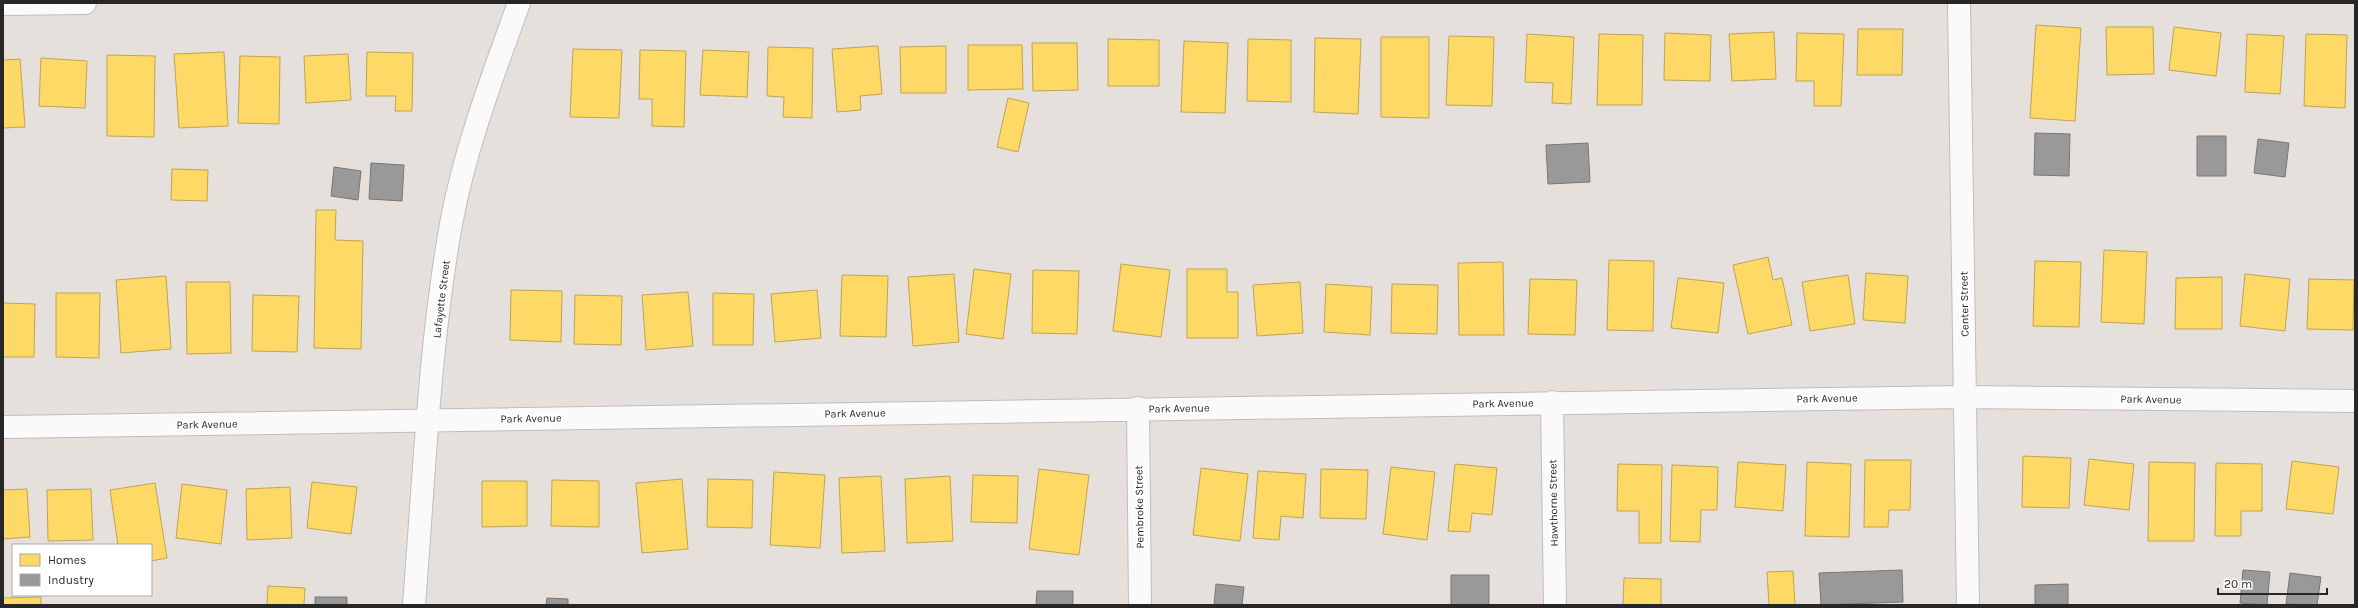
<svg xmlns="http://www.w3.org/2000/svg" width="2358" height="608" font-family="Karla,sans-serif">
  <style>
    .homes { fill: #ffd966; stroke: #bea453 }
    .industry { fill: #999; stroke: #777 }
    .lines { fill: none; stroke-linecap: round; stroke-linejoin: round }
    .street-casing { stroke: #bfbdbe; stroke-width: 24 }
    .street { stroke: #fbfafa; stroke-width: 22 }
    .labels { text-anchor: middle; stroke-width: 4; stroke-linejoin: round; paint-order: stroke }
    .street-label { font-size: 11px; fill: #272727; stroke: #fff }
  </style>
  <rect width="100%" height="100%" fill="#e6e0dc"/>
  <path class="homes" d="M2036,25l45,3 -6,93 -45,-3z
    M2106,27h47l1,47 -47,1z
    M2174,27l47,6 -5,43 -47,-6z
    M1858,29h45l-1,46h-45z
    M1774,32l2,47 -44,2 -3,-47z
    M1665,33l46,2 -1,46 -46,-1z
    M1797,33l47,1 -3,72h-27v-25h-18z
    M1527,34l47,3 -3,67 -19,-1 1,-20 -28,-1z
    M1599,34l44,1 -1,70h-45z
    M2247,34l37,2 -4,58 -35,-2z
    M2306,34l41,1 -2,73 -41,-2z
    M1449,36l45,1 -2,69 -46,-1z
    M1381,37h48v81l-48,-1z
    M1315,38l46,1 -3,75 -44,-2z
    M1108,39l51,1v46h-51z
    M1248,39l43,1v62l-44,-1z
    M1184,41l44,2 -3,70 -44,-1z
    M1032,43h45l1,47 -45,1z
    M968,45h54l1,44 -55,1z
    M878,46l4,48 -22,2 1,14 -24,2 -5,-63z
    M946,46v47h-45l-1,-46z
    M768,47l45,1 -1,70 -29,-1 1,-20 -17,-1z
    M573,49l49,1 -3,68 -49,-1z
    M640,50l46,1 -2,76 -32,-1v-27h-13z
    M703,50l46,2 -2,45 -47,-2z
    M224,52l4,74 -49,2 -5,-74z
    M367,52l46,1 -1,58h-17l1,-15h-30z
    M348,54l3,46 -45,3 -2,-47z
    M107,55l48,1 -1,81 -47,-1z
    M240,56l40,1 -1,67 -41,-1z
    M41,58l46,3 -2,47 -46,-2z
    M20,59l5,68 -22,1v-68z
    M1008,98l21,5 -11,49 -21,-5z
    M172,169l36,1 -1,31 -36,-1z
    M316,210h20l-1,30 28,1 -2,108 -47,-1z
    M2104,250l43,2 -3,72 -43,-2z
    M1768,257l5,23 9,-2 10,47 -44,9 -15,-69z
    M1609,260l45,1 -1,70 -46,-1z
    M2035,261l46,1 -2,65 -46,-1z
    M1503,262l1,73h-45l-1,-72z
    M1121,264l49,6 -9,67 -48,-6z
    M974,269l37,5 -8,65 -37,-5z
    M1187,269h40v23h11v46h-51z
    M1033,270l46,1 -2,63 -45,-1z
    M1866,273l42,3 -3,47 -42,-3z
    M954,274l5,68 -46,4 -5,-69z
    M2245,274l45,5 -5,52 -45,-5z
    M842,275l46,1 -2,61 -46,-1z
    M1848,275l7,49 -45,7 -8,-49z
    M166,276l5,73 -50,4 -5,-73z
    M2222,277v52h-47l1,-51z
    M1678,278l46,5 -6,50 -47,-5z
    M1530,279l47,1 -2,55 -47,-1z
    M2309,279l45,1 -1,50 -46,-1z
    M186,282h44l1,71 -44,1z
    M1300,282l3,51 -46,3 -4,-51z
    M1326,284l46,3 -2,48 -46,-3z
    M1392,284l46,1 -1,49 -46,-1z
    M511,290l51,1 -1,51 -51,-2z
    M817,290l4,48 -46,4 -4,-48z
    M688,292l5,54 -47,4 -4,-55z
    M56,293h44l-1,65 -43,-1z
    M713,293l41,1 -1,51h-40z
    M253,295l46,1 -2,56 -45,-1z
    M575,295l47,1 -1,49 -47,-1z
    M3,303l32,1 -1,53h-31z
    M2023,456l48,2 -2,50 -47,-1z
    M2089,459l45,5 -5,46 -45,-5z
    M1865,460h46l-1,50h-21l-1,17h-24z
    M2292,461l47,6 -6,47 -47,-5z
    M1738,462l48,3 -3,46 -48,-4z
    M1807,462l44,2 -2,73 -44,-1z
    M2149,462l46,1 -1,78h-46z
    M2216,463l46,1v47h-21v25h-26z
    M1455,464l42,4 -5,47 -20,-2 -2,19 -22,-1z
    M1618,464l44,1 -1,78h-22v-32h-22z
    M1672,465l46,2 -1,43h-16l-1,32 -30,-1z
    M1391,467l44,5 -8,68 -44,-6z
    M1201,468l47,6 -8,67 -47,-6z
    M1039,469l50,6 -10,80 -50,-6z
    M1321,469l47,1 -2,49 -46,-1z
    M1258,471l48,3 -3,44 -22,-2 -2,24 -26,-2z
    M774,472l51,3 -5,73 -50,-3z
    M973,475l45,1 -1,47 -46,-1z
    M881,476l4,75 -43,2 -3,-75z
    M950,476l3,65 -46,2 -2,-64z
    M682,479l6,70 -46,4 -6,-70z
    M708,479l45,1 -1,48 -45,-1z
    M552,480l47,1v46l-48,-1z
    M482,481h45v45l-45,1z
    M312,482l45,5 -6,47 -44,-6z
    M155,483l12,75 -16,3v-16h-33l-8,-55z
    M182,484l45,6 -6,54 -45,-6z
    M290,487l2,51 -45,2 -1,-51z
    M27,489l3,48 -27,2v-49z
    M91,489l2,51 -45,1 -1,-51z
    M1793,571l2,34h-26l-2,-33z
    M1624,578l37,1v26h-38z
    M268,586l37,2 -1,17h-37z
    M41,597v8h-38v-7z"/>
  <path class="industry" d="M2035,133l35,1 -1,42 -35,-1z
    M2197,136h29v40h-29z
    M2258,139l31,4 -4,34 -31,-4z
    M1588,143l2,39 -42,2 -2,-39z
    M371,163l33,2 -2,36 -33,-2z
    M334,167l27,4 -3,29 -27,-4z
    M1902,570l1,32 -82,3 -2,-32z
    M2243,570l27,2 -3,33 -27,-2z
    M2290,573l31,4 -4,28 -31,-1z
    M1451,575h38v30h-38z
    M1216,584l28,3 -2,18h-28z
    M2068,584v21h-33v-20z
    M1037,591h36v14h-37z
    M315,597h32v8h-32z
    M547,598l21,1v6h-22z"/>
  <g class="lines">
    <defs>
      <path id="street" d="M1959,3l9,602
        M3,4l82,-1
        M1552,402l3,203
        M1138,408l2,197
        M3,427l1962,-30 390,4
        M414,605c10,-125 15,-258 37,-381 14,-76 42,-149 68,-221"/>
    </defs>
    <use href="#street" class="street-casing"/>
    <use href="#street" class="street"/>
  </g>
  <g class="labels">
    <g class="street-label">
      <text transform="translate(441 299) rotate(-83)" y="4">Lafayette Street</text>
      <text transform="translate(1964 304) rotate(-91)" y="4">Center Street</text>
      <text transform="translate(1827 398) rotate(-1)" y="4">Park Avenue</text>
      <text transform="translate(2151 399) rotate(1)" y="4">Park Avenue</text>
      <text transform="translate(1503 403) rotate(-1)" y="4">Park Avenue</text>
      <text transform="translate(1179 408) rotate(-1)" y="4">Park Avenue</text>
      <text transform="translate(855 413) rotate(-1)" y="4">Park Avenue</text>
      <text transform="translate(531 418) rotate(-1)" y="4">Park Avenue</text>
      <text transform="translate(207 424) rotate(-1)" y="4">Park Avenue</text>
      <text transform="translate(1553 503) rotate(-91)" y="4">Hawthorne Street</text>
      <text transform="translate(1139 507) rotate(-91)" y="4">Pembroke Street</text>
    </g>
  </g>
  <rect width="2358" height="608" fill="none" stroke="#272727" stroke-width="8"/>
  <rect x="12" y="544" width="140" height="52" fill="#ffffff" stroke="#a9a9a9"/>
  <rect x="20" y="554" width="20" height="12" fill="#ffd966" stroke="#a9a9a9"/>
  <text x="48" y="564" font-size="12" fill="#272727">Homes</text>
  <rect x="20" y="574" width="20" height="12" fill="#999999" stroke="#a9a9a9"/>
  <text x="48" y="584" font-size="12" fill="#272727">Industry</text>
  <path d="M2218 588v6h109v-6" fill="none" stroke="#272727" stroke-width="2"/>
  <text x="2224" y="588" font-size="12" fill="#272727" stroke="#ffffff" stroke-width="3" paint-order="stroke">20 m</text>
</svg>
